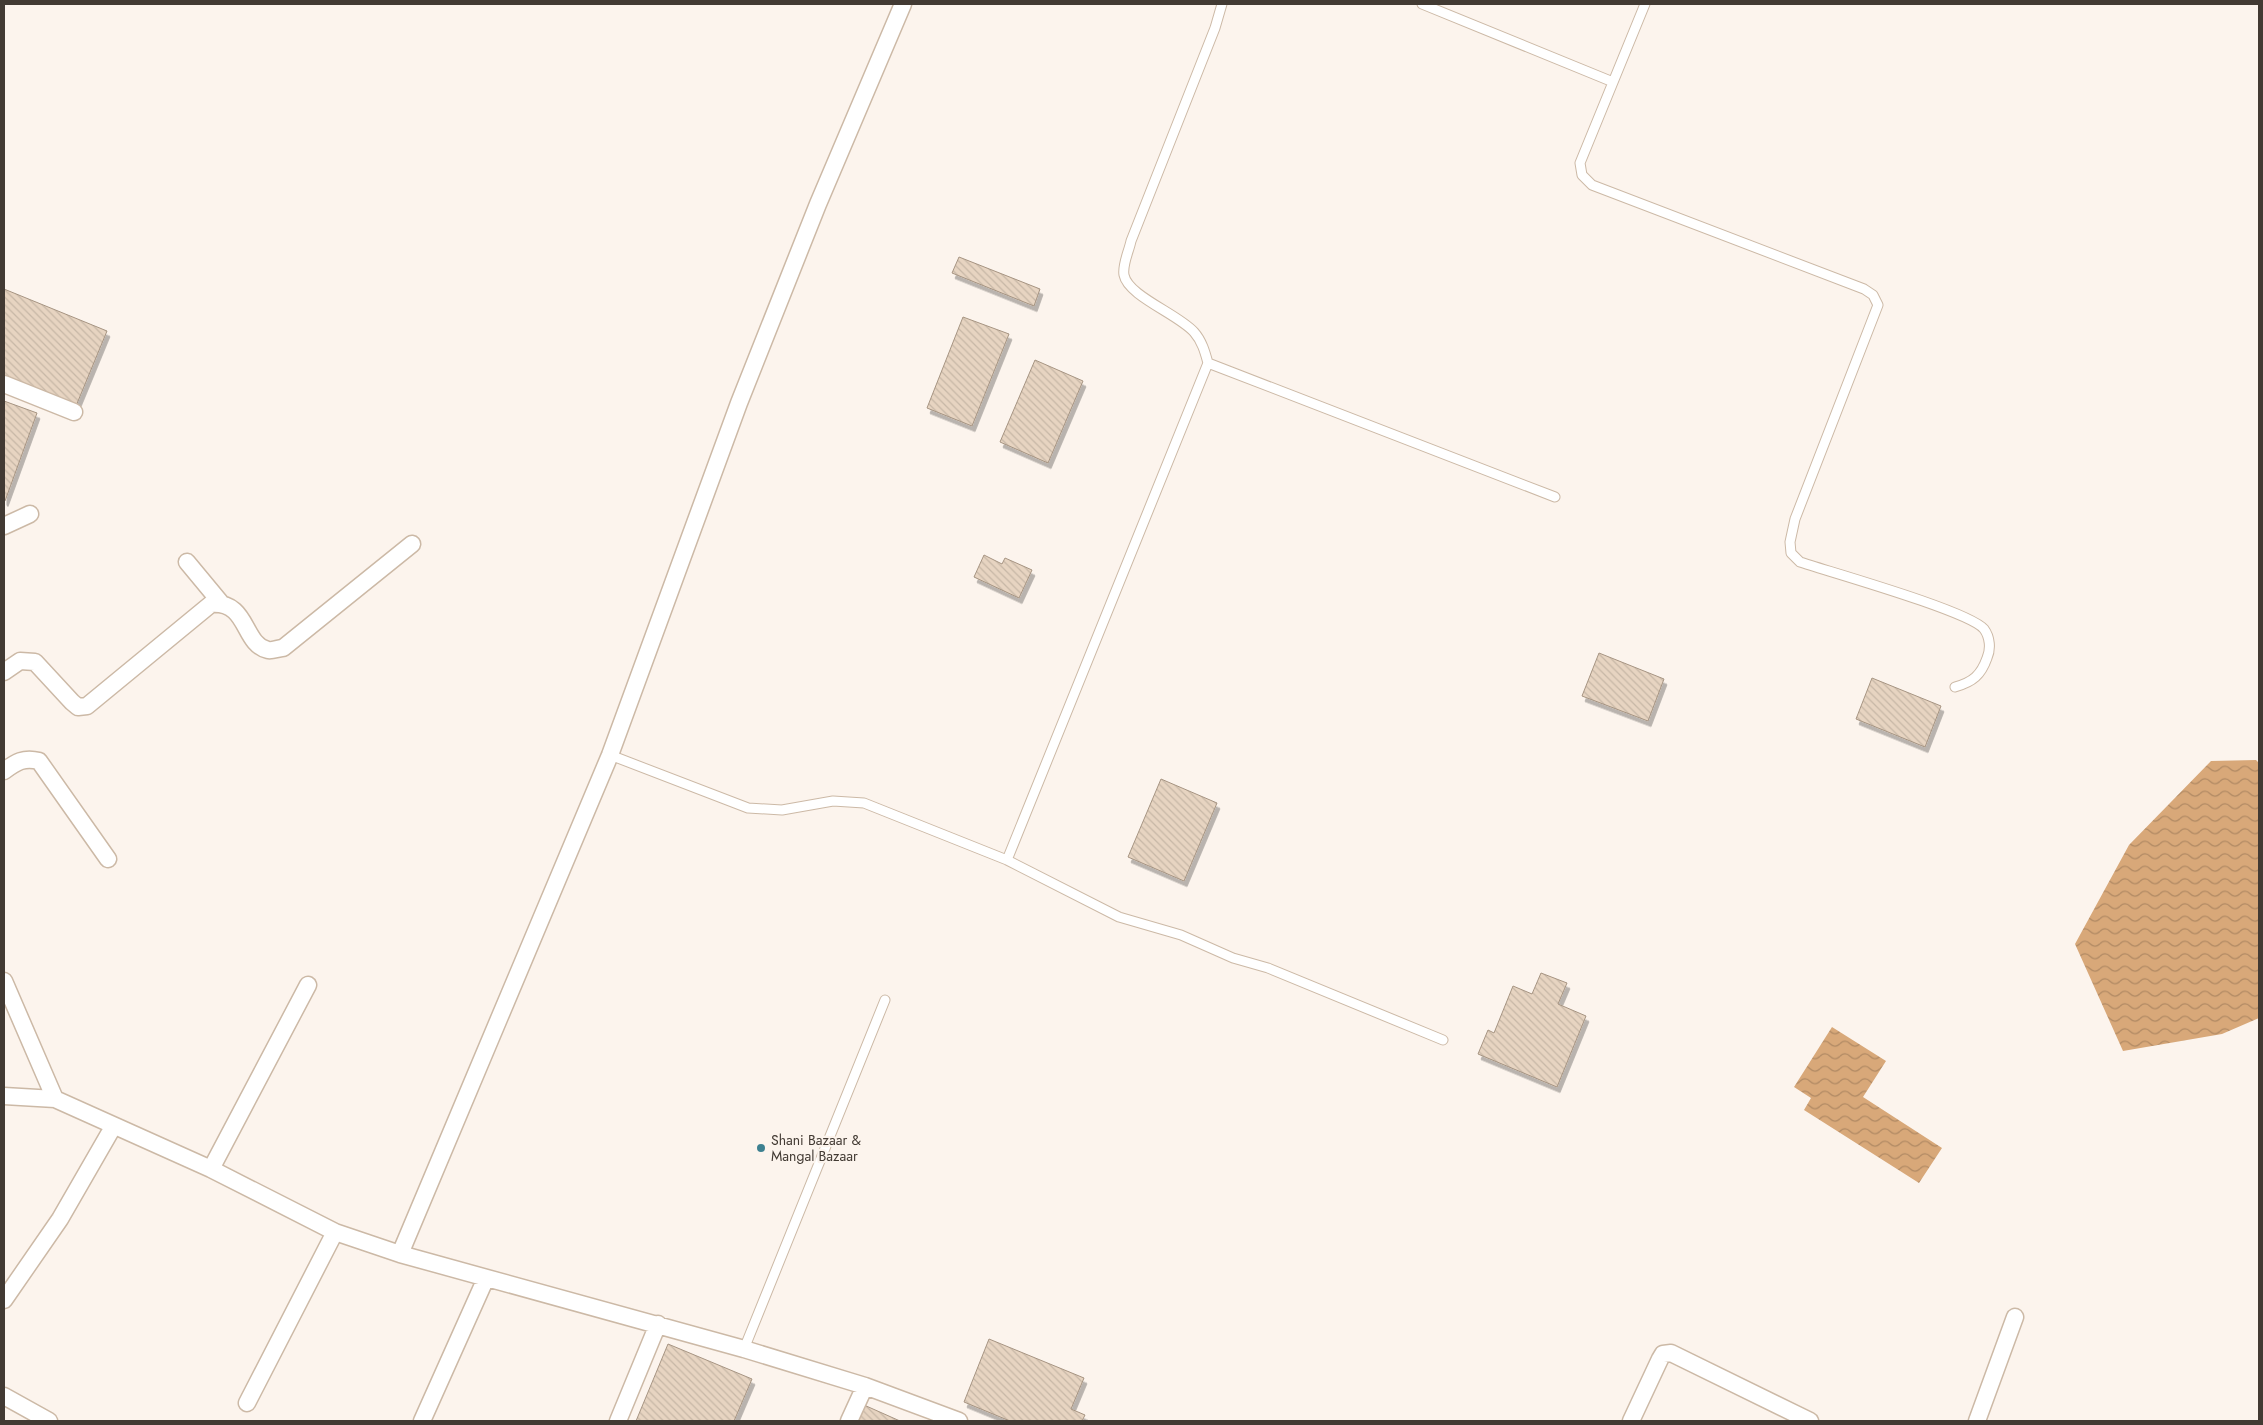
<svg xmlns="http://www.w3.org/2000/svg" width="2263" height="1425" font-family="Jost,sans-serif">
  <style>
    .water { fill: url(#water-waves) }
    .building { fill: url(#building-back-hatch); stroke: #a69482; filter: url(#shadow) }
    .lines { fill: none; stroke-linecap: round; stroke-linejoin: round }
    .service-casing { stroke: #ccb9a6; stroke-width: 11 }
    .minor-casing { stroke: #ccb9a6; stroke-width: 19 }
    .service { stroke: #fff; stroke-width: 9 }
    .minor { stroke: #fff; stroke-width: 16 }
    .poi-dot { fill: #3d8090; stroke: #fcf4ed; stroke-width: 2 }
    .labels { text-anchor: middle; stroke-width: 4.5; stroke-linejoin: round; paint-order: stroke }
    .poi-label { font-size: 14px; fill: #423a33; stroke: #fcf4ed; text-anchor: start }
  </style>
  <defs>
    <pattern id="water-waves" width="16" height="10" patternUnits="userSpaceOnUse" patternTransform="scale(1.25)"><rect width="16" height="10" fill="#d8a879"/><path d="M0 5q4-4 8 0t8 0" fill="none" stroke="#b18a64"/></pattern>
    <pattern id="building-back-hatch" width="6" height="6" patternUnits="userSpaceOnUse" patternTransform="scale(1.25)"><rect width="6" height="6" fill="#e7d4c1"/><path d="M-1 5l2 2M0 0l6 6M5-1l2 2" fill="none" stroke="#c7b7a6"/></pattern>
    <filter id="shadow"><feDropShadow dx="3" dy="5.5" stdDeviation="0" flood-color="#0004"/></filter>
  </defs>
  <rect width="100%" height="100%" fill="#fcf4ed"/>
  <path class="water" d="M2256,760l3,3v255l-37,16 -99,17 -48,-107 54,-99 82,-84z
    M1832,1027l54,34 -23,36 79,51 -23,35 -115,-73 7,-12 -17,-11z"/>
  <path class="building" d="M959,257l81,32 -6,17 -82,-33z
    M4,289l103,42 -31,75 -72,-30z
    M963,317l46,17 -37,92 -45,-18z
    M1035,360l48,21 -35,82 -48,-21z
    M4,401l33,12 -32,88 -1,-1z
    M984,555l18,9 3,-6 27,12 -13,28 -45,-21z
    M1599,653l65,26 -16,42 -66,-25z
    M1872,678l69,28 -16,41 -69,-28z
    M1161,779l56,24 -33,78 -56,-24z
    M1541,973l26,10 -9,21 28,12 -29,71 -79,-33 10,-24 6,3 19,-47 19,8z
    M989,1339l95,39 -13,31 14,6 -3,6h-72l-46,-19z
    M668,1344l84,35 -18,42h-98z
    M864,1405l36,16h-43z"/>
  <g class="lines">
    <defs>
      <path id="service" d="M1422,4l191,78
        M1645,4l-65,159 2,12 10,10 272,104 9,6 5,10 -83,214 -5,23 1,11 9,9c30,10 169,49 184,67 6,8 7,20 3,29 -6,17 -14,24 -32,29
        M1208,363l347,134
        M610,755l138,53 34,2 51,-9 31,2 143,57 112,57 62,18 52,23 35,10 175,72
        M1007,860l201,-497c-3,-11 -6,-22 -14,-31 -16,-18 -66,-36 -70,-57 -2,-10 5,-24 7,-34l84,-213 7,-24
        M744,1349l141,-349"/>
      <path id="minor" d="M4,384l70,28
        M4,526l26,-12
        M187,562l34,41
        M4,672l16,-11 15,1 37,40 6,5 9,-1 124,-102c38,-3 31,40 57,46 4,1 11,-2 15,-2l129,-104
        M4,771c12,-9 20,-14 35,-10l69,98
        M4,981l51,118 156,70 124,63 65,22 344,95 121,37 94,35
        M4,1096l51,3
        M211,1169l97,-184
        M400,1254l210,-499 129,-352 79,-199 85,-200
        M4,1300l56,-81 53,-92
        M4,1396l45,25
        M247,1403l88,-171
        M422,1421l64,-143
        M618,1421l40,-97
        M849,1421l16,-35
        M1631,1421l29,-62 3,-5 8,-1 139,68
        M1977,1421l38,-104"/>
    </defs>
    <use href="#service" class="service-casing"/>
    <use href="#minor" class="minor-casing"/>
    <use href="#service" class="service"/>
    <use href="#minor" class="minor"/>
  </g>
  <circle class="poi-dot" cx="761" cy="1148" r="5"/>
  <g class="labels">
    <g class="poi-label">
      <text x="771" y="1145">Shani Bazaar &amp;<tspan x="771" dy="16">Mangal Bazaar</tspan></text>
    </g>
  </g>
  <rect width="2263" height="1425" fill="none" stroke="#423a33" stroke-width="10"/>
</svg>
